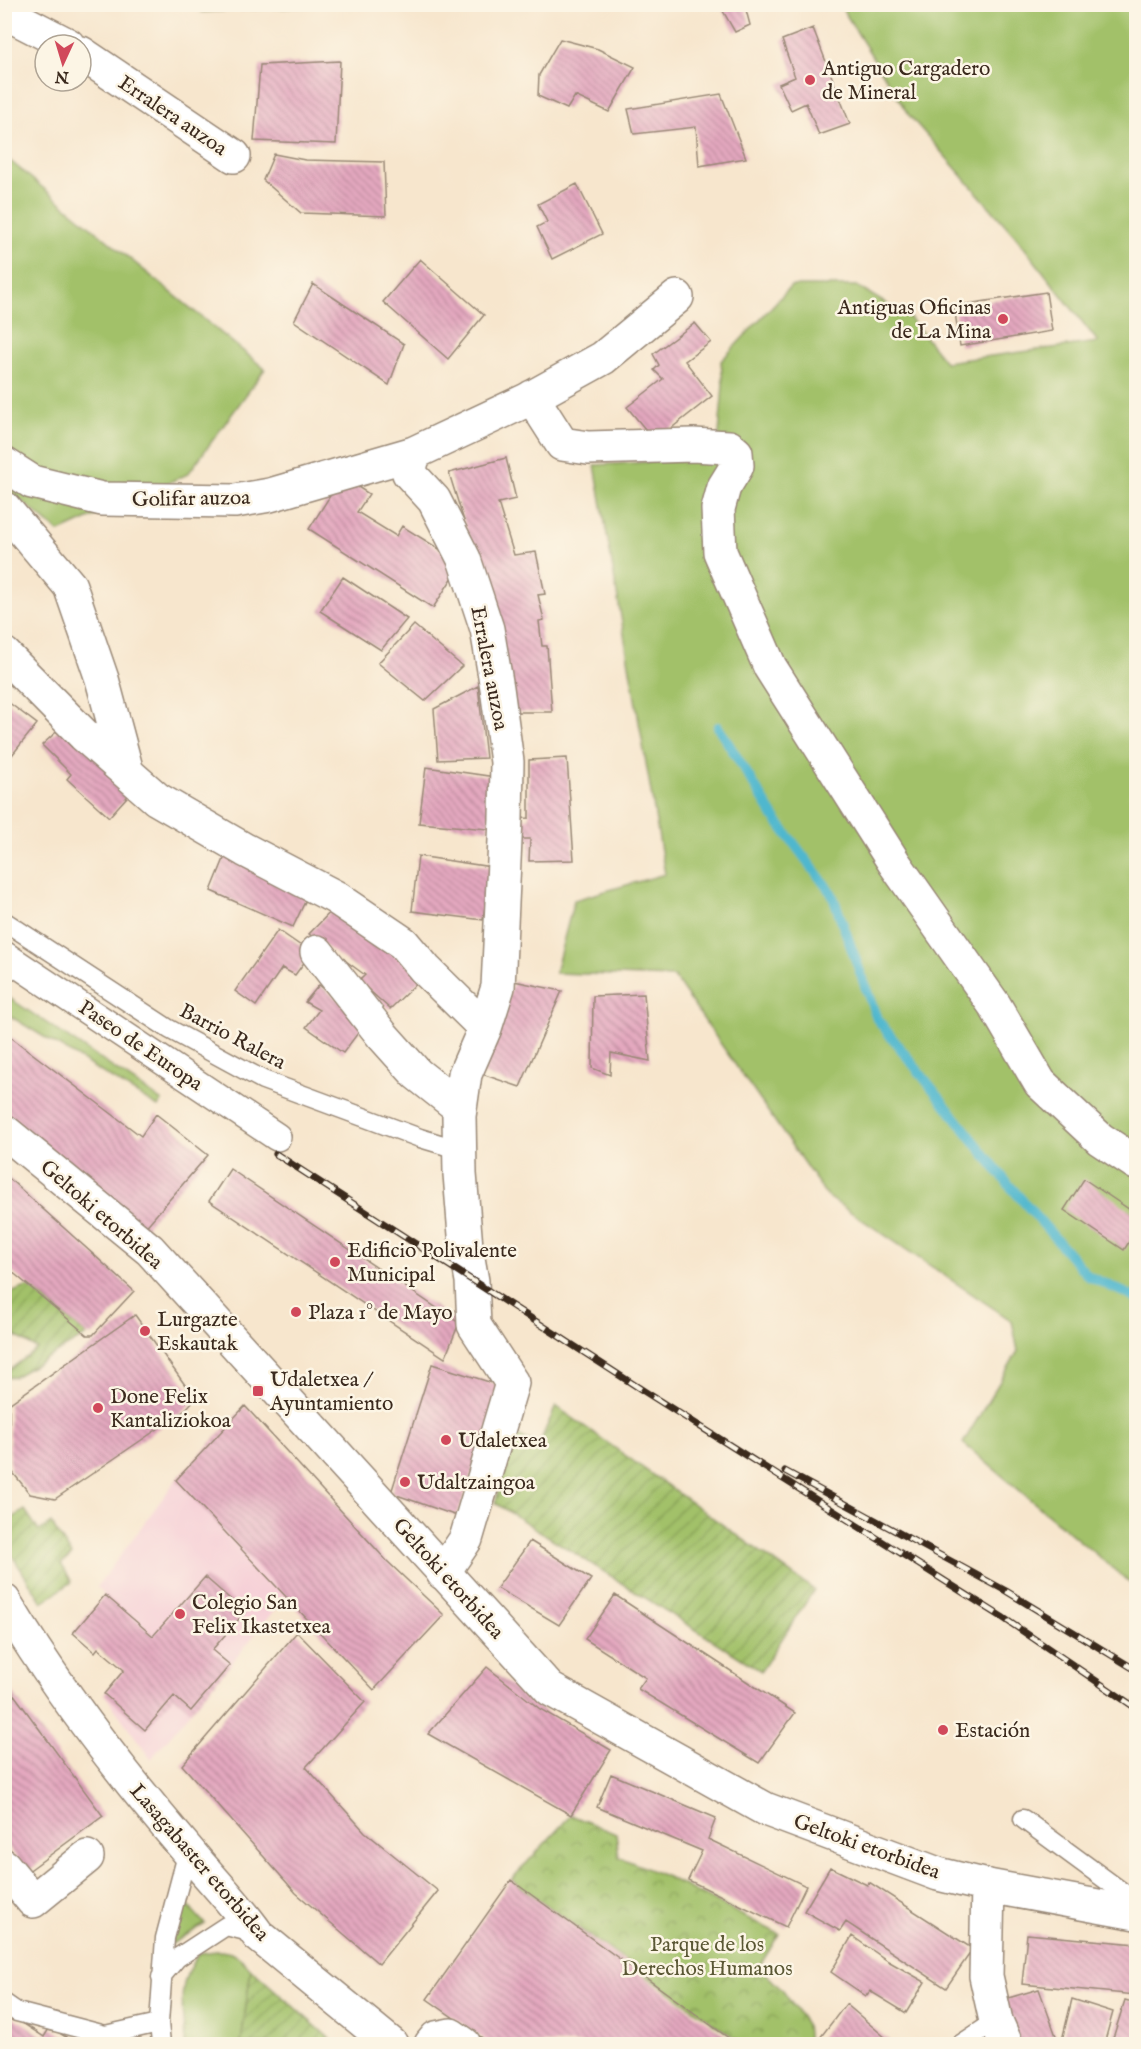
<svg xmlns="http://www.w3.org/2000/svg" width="1141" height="2049" font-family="'IM FELL English',serif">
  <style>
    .built { fill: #f6cfd7 }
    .grass { fill: #a2c169; stroke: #6e7644; stroke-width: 1.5 }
    .park { fill: url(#park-crowns); stroke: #6e7644; stroke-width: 1.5 }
    .garden { fill: url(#garden-furrows); stroke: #6e7644; stroke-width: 1.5 }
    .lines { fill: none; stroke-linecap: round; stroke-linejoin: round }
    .stream { stroke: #50b7ce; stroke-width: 10 }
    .building { fill: url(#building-back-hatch) }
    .service-casing { stroke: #998876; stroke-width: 21 }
    .pedestrian-casing { stroke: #998876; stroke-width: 30 }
    .minor-casing { stroke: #998876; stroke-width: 36 }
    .tertiary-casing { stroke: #998876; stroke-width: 36 }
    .service { stroke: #fff; stroke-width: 18 }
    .pedestrian { stroke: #fff; stroke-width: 27 }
    .minor { stroke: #fff; stroke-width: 33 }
    .tertiary { stroke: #fff; stroke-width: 33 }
    .rail-casing { stroke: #3b2a1e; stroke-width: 7 }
    .rail { stroke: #fcf5e5; stroke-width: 4.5; stroke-dasharray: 14; stroke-linecap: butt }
    .poi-dot { fill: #d1495b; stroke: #fcf5e5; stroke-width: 2 }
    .labels { text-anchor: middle; stroke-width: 5; stroke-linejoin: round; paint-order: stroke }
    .poi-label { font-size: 21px; fill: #3b2a1e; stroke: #fcf5e5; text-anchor: start }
    .street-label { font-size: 21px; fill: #3b2a1e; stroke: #fcf5e5 }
    .park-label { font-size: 21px; fill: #5a5734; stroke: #fcf5e5 }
  </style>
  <defs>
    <pattern id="park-crowns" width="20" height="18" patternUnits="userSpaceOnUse" patternTransform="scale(1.5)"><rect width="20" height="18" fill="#a2c169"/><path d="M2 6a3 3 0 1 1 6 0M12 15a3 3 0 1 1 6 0" fill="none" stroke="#859d56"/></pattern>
    <pattern id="garden-furrows" width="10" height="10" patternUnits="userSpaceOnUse" patternTransform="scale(1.5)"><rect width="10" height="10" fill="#a2c169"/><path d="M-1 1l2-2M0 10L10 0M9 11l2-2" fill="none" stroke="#859d56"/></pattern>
    <pattern id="building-back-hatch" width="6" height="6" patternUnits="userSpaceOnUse" patternTransform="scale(1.5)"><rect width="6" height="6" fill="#e4a8bf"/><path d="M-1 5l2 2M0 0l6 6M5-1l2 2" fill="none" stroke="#ba899b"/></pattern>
  </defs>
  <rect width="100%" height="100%" fill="#fcf5e5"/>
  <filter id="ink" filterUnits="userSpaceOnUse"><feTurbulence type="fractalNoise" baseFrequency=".0167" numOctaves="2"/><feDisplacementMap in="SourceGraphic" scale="12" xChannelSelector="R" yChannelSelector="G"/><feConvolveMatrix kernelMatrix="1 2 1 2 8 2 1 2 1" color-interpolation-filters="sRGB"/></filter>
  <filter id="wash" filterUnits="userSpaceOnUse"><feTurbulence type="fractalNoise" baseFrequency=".008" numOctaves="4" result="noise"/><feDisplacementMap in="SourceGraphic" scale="24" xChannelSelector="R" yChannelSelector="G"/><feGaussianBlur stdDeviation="1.35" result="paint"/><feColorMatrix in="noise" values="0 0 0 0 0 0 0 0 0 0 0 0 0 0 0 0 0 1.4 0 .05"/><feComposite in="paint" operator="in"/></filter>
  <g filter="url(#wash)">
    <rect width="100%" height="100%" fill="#f7e6cd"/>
    <path class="built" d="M176,1480l111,115 -57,70 -79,94 -47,-65 20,-24 -26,-22 -3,4 -22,-19 31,-38 -7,-8z"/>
    <path class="grass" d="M208,5v-1l128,1 -134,7z
      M840,5h296v1583l-173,-145 55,-92 -6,-30 -185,-125 -153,-219 -119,-4 19,-73 91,-26 -70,-409 122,-7 6,-73 -2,-24 70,-75h66l53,32 35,44 153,-20 -82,-105 -108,-123z
      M4,156l261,213 -77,105 -129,58 -54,-45z
      M5,995l157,106 -4,6 -153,-94z
      M184,1901l21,23 -35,21z
      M217,1951c17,0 23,6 34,18l-10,75h-56c-2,-37 -10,-59 14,-91z"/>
    <path class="park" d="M571,1815l45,19 3,23 48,20 112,57 -20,33 24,24 23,33 2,20h-65l-232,-164z"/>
    <path class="garden" d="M29,1286l58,49 -73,42h-9l-1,-7 8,-2 25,-19 -32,-20v-34z
      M556,1406l258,184 -53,81 -266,-168 20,-68 24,9z
      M25,1510l14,21 12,-8 21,32 -11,9 11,18 -30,20 -37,-57v-28l4,3z
      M251,1969l85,75h-95z"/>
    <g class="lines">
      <path class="stream" d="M718,727l56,90 58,77 45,125 132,166 79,91 48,22"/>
    </g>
    <g id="blocks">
      <path class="building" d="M719,4h38l-11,6 4,15 -15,7z
        M813,28l37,96 -31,11 -13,-32 -15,7 -12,-26 16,-7 -13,-37z
        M560,39l38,10 37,18 -26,45 -34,-16 -8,13 -29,-13 1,-21z
        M340,61l-4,83 -82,-3 6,-76z
        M721,94l25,64 -47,8 -3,-39 -62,7 -6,-25z
        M274,154l31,6 79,2 2,54 -85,-3 -38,-33z
        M577,184l25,50 -50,25 -15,-32 10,-5 -9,-18z
        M420,259l64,56 -36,44 -65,-57z
        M313,284l91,60 -15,41 -95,-64z
        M1046,292l6,39 -92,15 -6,-40z
        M695,323l16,19 -26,19 27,35 -57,45 -28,-34 36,-28 -9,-9 5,-5 -6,-11z
        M506,458l10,41 -18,4 16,52 22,-3 9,42 -7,1 6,25 -5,1 3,25h5l5,66h-41l-33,-146 -29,-93z
        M342,477l27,17 -12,18 39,24 6,-10 60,37 -29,45 -124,-79z
        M343,577l64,42 -26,31 -61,-39z
        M414,625l48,41 -37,35 -47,-38z
        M478,686l8,72 -48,2 -4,-51z
        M4,699l33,25 -33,41z
        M66,723l69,65 -26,29 -42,-38 4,-5 -29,-29z
        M567,758l7,102 -45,1 1,-22h-17v-20l16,-1v-58z
        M426,767l69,10 -7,52 -69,-6z
        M226,854l83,39 -16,34 -82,-36z
        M418,856l73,11 -8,53 -71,-9z
        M337,905l86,72 -33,32 -31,-28 6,-6 -56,-41z
        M278,930l33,23 -16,22 -13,-7 -26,38 -21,-15z
        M514,981l48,10 -42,96 -38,-13z
        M319,985l48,36 -24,32 -37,-26 13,-17 -14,-8z
        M644,994l6,67 -39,-8 -1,22 -18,-7 1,-72z
        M4,1032l137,104 15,-22 52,41 -64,74 -140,-116z
        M230,1169l229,154 -14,35 -236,-157z
        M4,1174l130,117 -41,44h-6l-83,-70z
        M1084,1179l52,35v17l-12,19 -60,-40z
        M4,1284l8,9 -8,2z
        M135,1315l60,84 -11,12 -129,88 -25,-5 -20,-25 -1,-65z
        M432,1364l70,22 -45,130 -66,-23z
        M245,1406l142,155 57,54 -70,75 -198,-210z
        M530,1541l61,38 -32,46 -62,-37z
        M205,1577l40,35 -33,38 18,15 -39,46 -17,-15 -29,34 -41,-36 20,-24 -26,-22 -3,4 -22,-19 32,-38 48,41z
        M615,1595l180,118 -36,50 -121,-74 8,-11 -61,-39z
        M297,1632l68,70 -59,65 59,65 73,59 -59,73 -83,-71 -114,-128z
        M4,1656l6,8 -6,4z
        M487,1667l53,42 71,41 -40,65 -143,-81z
        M7,1685l96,131 -76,56 -23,-31v-155z
        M611,1774l105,44 -8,21 98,47 -20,41 -98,-47 14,-29 -105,-44z
        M830,1867l37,18 2,-3 104,67 -27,39 -100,-66 -6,9 -36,-20z
        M511,1880l226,164h-246l-64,-45z
        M1027,1934l109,10v51l-114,-11z
        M852,1936l36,25 37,21 -19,31 -36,-22 -4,5 -35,-24z
        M1039,1989l20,55h-49l-12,-43z
        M1072,1999l41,13 -9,32 -18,-1v1h-11l-13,-4z
        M1125,2000l11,3v41l-23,-6z
        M846,2004l47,40h-75l-2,-1z
        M4,2011l40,26 6,-10 27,17h-73z"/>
    </g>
  </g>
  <g filter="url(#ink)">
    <use href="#blocks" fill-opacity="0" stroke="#998876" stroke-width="1.5"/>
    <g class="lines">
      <defs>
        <path id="service" d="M4,921l165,108 94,51 157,58 40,12
          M1023,1819l113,83
          M161,1977l16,-19 49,-32 28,7
          M4,2003l13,9 88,23 54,-12
          M161,2044l-2,-21 6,-85 23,-87
          M961,2044l35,-23"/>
        <path id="pedestrian" d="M4,955l273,182"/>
        <path id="minor" d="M4,12l64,33
          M81,53l153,103
          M532,397l30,47 26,4 105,-3 36,2 7,6 1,13 -13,21 -6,22 2,43 50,115 125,197 100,142 45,77 60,56 36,24
          M414,453l-5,20 25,27 30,59 23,70 10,59 10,74 -1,57 -8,168 -13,41 -20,46 -6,42 1,58 6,73 6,34 2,44 38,58 -46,156 -23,34
          M4,464l28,18 70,17 133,2 35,-6 144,-42 113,-53 76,-42 74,-61
          M4,508l66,78 32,93 25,93
          M4,654l80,81 73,64 88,51 90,47 68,46 22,26 60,59
          M317,952l65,83 35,39 43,34
          M4,1866l29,35 54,-44
          M988,1886l-2,90 10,45 10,23
          M431,2044l5,-6 15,-3 13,9"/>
        <path id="tertiary" d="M4,1131l146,119 400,439 215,120 173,65 50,12 148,27
          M4,1601c53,88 117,172 184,250 23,28 49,54 70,84l133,109"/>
      </defs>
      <use href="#service" class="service-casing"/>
      <use href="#pedestrian" class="pedestrian-casing"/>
      <use href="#minor" class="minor-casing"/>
      <use href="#tertiary" class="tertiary-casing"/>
      <use href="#service" class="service"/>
      <use href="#pedestrian" class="pedestrian"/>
      <use href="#minor" class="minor"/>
      <use href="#tertiary" class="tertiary"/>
      <defs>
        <path id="rail" d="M276,1154l371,239 355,224 134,91
          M785,1471l221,120 130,79"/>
      </defs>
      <use href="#rail" class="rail-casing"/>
      <use href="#rail" class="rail"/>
    </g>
  </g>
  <g class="poi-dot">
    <circle cx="810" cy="80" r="6"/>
    <circle cx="1003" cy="319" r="6"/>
    <circle cx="335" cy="1262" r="6"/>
    <circle cx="296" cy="1312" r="6"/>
    <circle cx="145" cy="1331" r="6"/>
    <rect x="252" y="1385" width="12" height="12" rx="3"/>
    <circle cx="98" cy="1408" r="6"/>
    <circle cx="446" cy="1440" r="6"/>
    <circle cx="405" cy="1482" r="6"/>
    <circle cx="180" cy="1614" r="6"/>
    <circle cx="943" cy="1730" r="6"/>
  </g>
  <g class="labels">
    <g class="poi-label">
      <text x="822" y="75">Antiguo Cargadero<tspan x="822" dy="24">de Mineral</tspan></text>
      <text x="991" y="314" text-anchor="end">Antiguas Oficinas<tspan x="991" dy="24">de La Mina</tspan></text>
      <text x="347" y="1257">Edificio Polivalente<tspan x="347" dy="24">Municipal</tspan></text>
      <text x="308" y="1319">Plaza 1° de Mayo</text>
      <text x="157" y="1326">Lurgazte<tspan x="157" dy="24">Eskautak</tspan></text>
      <text x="270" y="1386">Udaletxea /<tspan x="270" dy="24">Ayuntamiento</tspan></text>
      <text x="110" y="1403">Done Felix<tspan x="110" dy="24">Kantaliziokoa</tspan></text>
      <text x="458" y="1447">Udaletxea</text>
      <text x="417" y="1489">Udaltzaingoa</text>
      <text x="192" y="1609">Colegio San<tspan x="192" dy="24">Felix Ikastetxea</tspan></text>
      <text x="955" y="1737">Estación</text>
    </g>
    <g class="street-label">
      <text transform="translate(173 115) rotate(34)" y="7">Erralera auzoa</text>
      <text transform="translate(191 498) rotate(-1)" y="7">Golifar auzoa</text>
      <text transform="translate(490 668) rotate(79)" y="7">Erralera auzoa</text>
      <text transform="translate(233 1036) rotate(28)" y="7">Barrio Ralera</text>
      <text transform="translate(141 1045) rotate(34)" y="7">Paseo de Europa</text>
      <text transform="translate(102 1214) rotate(41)" y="7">Geltoki etorbidea</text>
      <text transform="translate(449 1578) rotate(48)" y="7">Geltoki etorbidea</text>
      <text transform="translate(867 1846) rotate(20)" y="7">Geltoki etorbidea</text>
      <text transform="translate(200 1862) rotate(49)" y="7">Lasagabaster etorbidea</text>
    </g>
    <g class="park-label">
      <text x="707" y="1951">Parque de los<tspan x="707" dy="24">Derechos Humanos</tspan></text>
    </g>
  </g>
  <rect width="1141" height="2049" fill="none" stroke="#fcf5e5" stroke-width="24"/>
  <g transform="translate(63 63) rotate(184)"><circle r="28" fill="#fcf5e5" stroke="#afa495" stroke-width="1.5"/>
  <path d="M0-4.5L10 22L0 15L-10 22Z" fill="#d1495b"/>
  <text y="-9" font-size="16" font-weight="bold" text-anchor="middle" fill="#3b2a1e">N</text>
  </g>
</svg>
